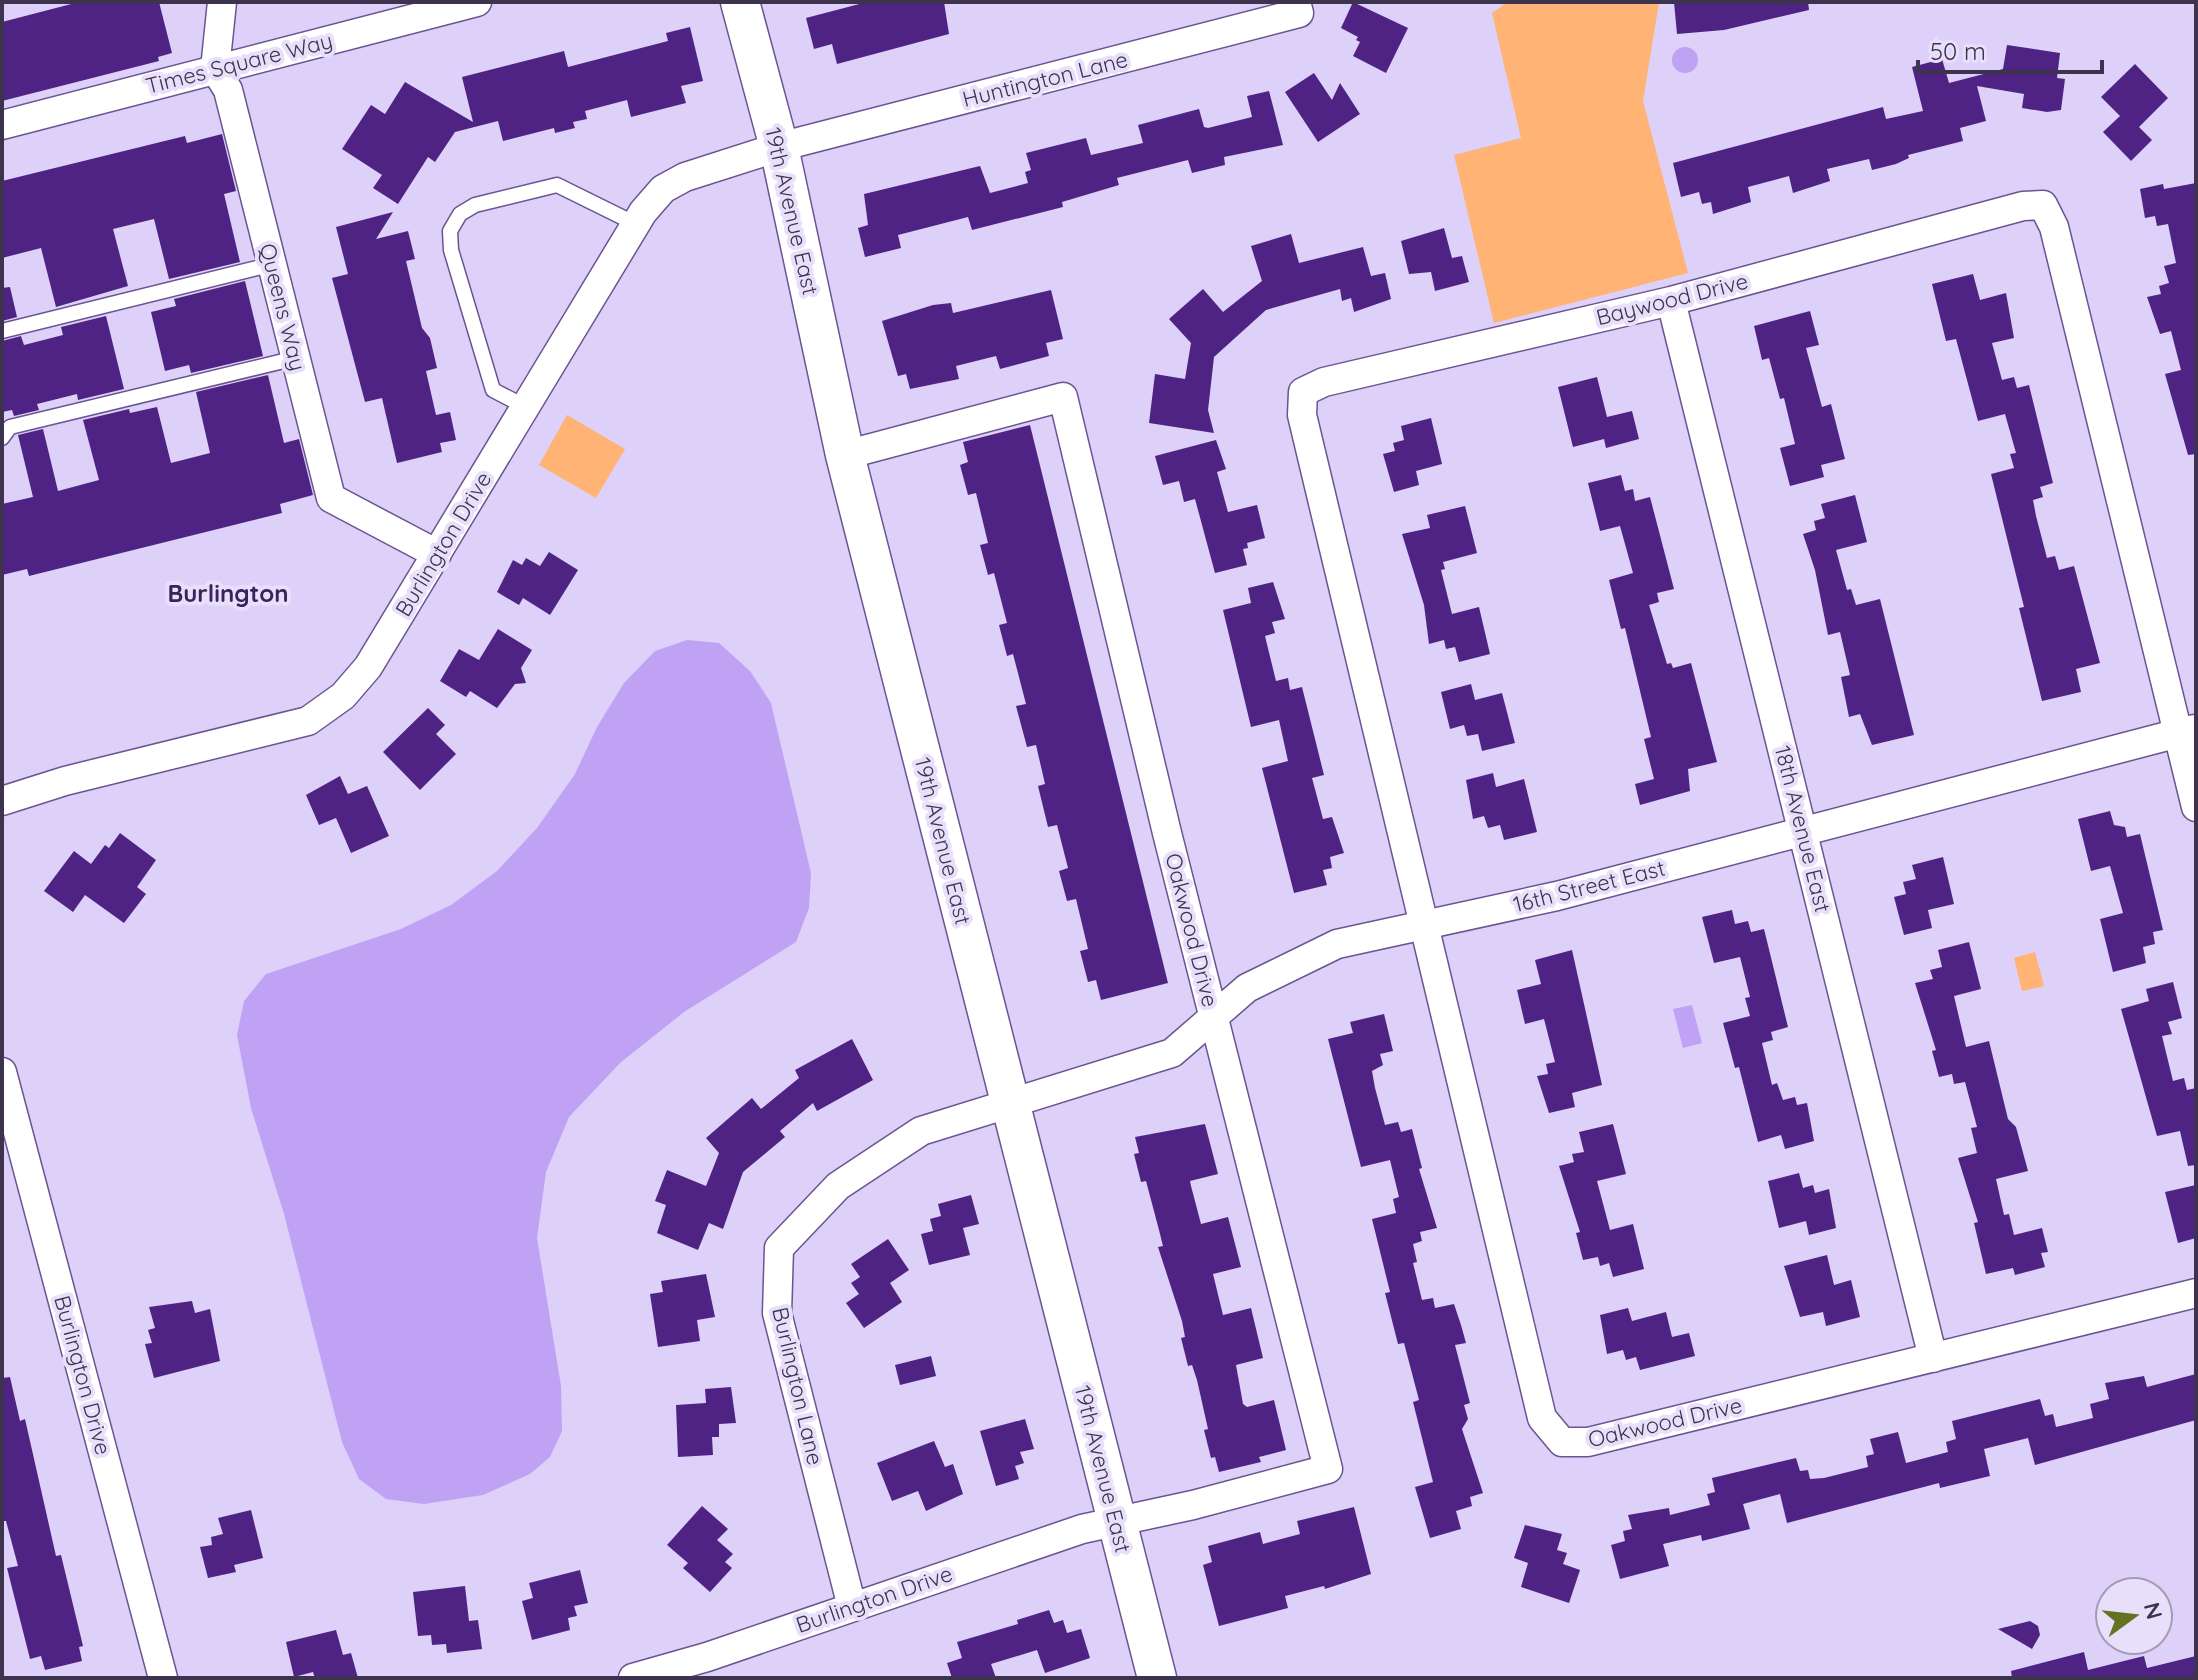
<svg xmlns="http://www.w3.org/2000/svg" width="2198" height="1680" font-family="Quicksand,sans-serif">
  <style>
    .green { fill: #ffb374 }
    .water { fill: #c0a2f5 }
    .building { fill: #4f2383 }
    .lines { fill: none; stroke-linecap: round; stroke-linejoin: round }
    .lane-casing { stroke: #6b5490; stroke-width: 17 }
    .street-casing { stroke: #6b5490; stroke-width: 31 }
    .secondary-casing { stroke: #6b5490; stroke-width: 41 }
    .lane { stroke: #fff; stroke-width: 14 }
    .street { stroke: #fff; stroke-width: 28 }
    .secondary { stroke: #fff; stroke-width: 38 }
    .labels { text-anchor: middle; stroke-width: 8; stroke-linejoin: round; paint-order: stroke }
    .street-label { font-size: 22px; fill: #3d334f; stroke: #e8e0fb }
    .neighbourhood-label { font-size: 24px; font-weight: bold; fill: #39235a; stroke: #e8e0fb }
  </style>
  <rect width="100%" height="100%" fill="#ddd0f9"/>
  <path class="green" d="M1508,2h151l-16,99 45,172 -194,50 -40,-168 67,-17 -29,-125z
    M567,415l58,34 -29,49 -57,-33z
    M2035,952l9,34 -22,5 -8,-33z"/>
  <path class="water" d="M1672 60a13 13 0 1 1 26 0a13 13 0 1 1-26 0Z
    M687,640l32,3 31,28 21,32 40,170 -2,35 -13,34 -112,70 -64,51 -51,54 -23,55 -9,66 24,148 1,45 -12,26 -20,17 -47,21 -59,9 -38,-5 -27,-20 -17,-37 -58,-228 -33,-106 -14,-73 7,-34 22,-27 135,-45 50,-24 46,-34 40,-43 38,-54 22,-47 27,-44 31,-32z
    M1692,1005l10,38 -19,5 -10,-39z"/>
  <path class="building" d="M79,2h80l13,51 -14,4 1,4 -157,40v-79z
    M867,2h77l5,32 -112,30 -5,-20 -18,5 -8,-31z
    M1353,2l55,26 -22,45 -33,-17 7,-14 -4,-2 2,-3 -17,-9z
    M1674,2h134l1,8 -85,20 -47,4z
    M690,27l13,54 -22,5 5,17 -55,14 -4,-17 -42,11 2,8 -14,3 2,6 -20,5 -1,-5 -51,13 -5,-20 -43,11 -20,30 -7,-5 -30,47 -25,-16 9,-13 -40,-26 29,-44 14,9 20,-32 68,40 -11,-45 102,-26 4,16 100,-26 -2,-8z
    M2007,45l53,8 -3,25 8,1 -4,31 -14,2 -25,-4 2,-14 -47,-8 9,35 -26,7 3,13 -55,14 1,3 -13,6 -24,6 -3,-11 -42,10 3,12 -37,12 -4,-17 -41,11 3,15 -38,12 -2,-12 -9,2 -3,-12 -18,5 -8,-34 210,-56 3,12 37,-8 -11,-44 30,-8 7,24 54,-14z
    M2135,64l33,34 -29,29 13,13 -21,21 -28,-29 17,-16 -19,-19z
    M1314,73l18,27 8,-17 20,31 -42,28 -33,-50z
    M1269,91l14,54 -59,12 1,8 -33,8 -4,-13 -71,18 2,7 -57,17 1,5 -91,23 -4,-13 -70,18 3,13 -36,9 -7,-29 10,-3 -4,-31 116,-28 10,27 38,-10 -3,-11 6,-2 -5,-17 60,-15 5,17 52,-12 -5,-18 61,-16 5,18 4,1 44,-11 -5,-21z
    M222,134l14,57 -12,3 16,68 -71,17 -15,-60 -41,10 15,57 -72,21 -15,-59 -39,10v-77l183,-45 2,7z
    M2196,183v271l-8,1 -23,-81 16,-4 -10,-39 -11,3 -13,-37 14,-3 -2,-8 10,-3 -5,-17 12,-3 -8,-39 -11,2 -2,-10 -10,2 -5,-29 23,-5 1,5z
    M393,212l-17,27 32,-8 7,28 -9,2 16,67 8,10 7,30 -11,3 10,44 14,-3 6,28 -16,3 2,9 -45,11 -15,-65 -17,4 -33,-124 16,-4 -12,-47z
    M1444,228l8,30 10,-2 7,26 -34,9 -4,-19 -22,2 -8,-33z
    M1291,234l8,29 64,-16 8,29 14,-3 6,26 -37,13 -3,-14 -9,3 -2,-12 -74,21 -52,47 -6,53 6,23 -65,-10 6,-49 30,5 6,-36 -22,-24 34,-30 20,23 39,-31 -11,-35z
    M1973,274l7,26 26,-7 8,45 -22,5 10,37 12,-3 3,11 12,-3 24,98 -13,4 3,10 -10,3 3,16 11,42 8,-2 4,14 15,-4 26,97 -24,6 5,23 -39,9 -23,-93 5,-1 -33,-133 23,-6 -4,-14 6,-1 -11,-39 -27,7 -22,-82 -10,2 -14,-57z
    M245,281l18,75 -72,17 -2,-8 -24,6 -14,-59 25,-6 -2,-7z
    M10,287l7,30 -15,4v-33z
    M1051,290l12,49 -17,4 3,13 -49,13 -4,-13 -40,10 3,13 -49,10 -4,-15 -8,2 -16,-55 51,-16 18,-2 2,10z
    M1810,311l9,34 -13,3 16,59 9,-3 14,55 -24,6 3,12 -34,9 -10,-38 15,-4 -11,-46 -4,1 -11,-41 -7,2 -8,-34z
    M106,316l18,73 -46,11 -1,-6 -40,10 2,6 -25,6 -2,-6 -10,2v-71l19,-5 3,9 39,-10 -2,-8z
    M268,375l16,68 15,-4 14,56 -33,9 2,9 -253,63 -2,-7 -25,6v-71l31,-7 -15,-62 25,-6 15,62 41,-11 -16,-60 46,-11 1,4 27,-6 14,56 39,-10 -14,-61z
    M1597,377l10,40 25,-6 7,28 -33,9 -2,-9 -31,8 -15,-60z
    M1431,418l11,46 -26,7 3,14 -25,7 -11,-38 12,-3 -2,-8 11,-3 -3,-14z
    M1030,425l138,558 -67,17 -5,-20 -8,2 -8,-31 8,-2 -12,-50 -9,2 -8,-30 9,-3 -11,-43 -9,2 -10,-41 7,-2 -9,-39 -9,2 -11,-41 10,-2 -13,-50 -6,2 -8,-31 8,-2 -13,-50 -6,2 -8,-30 8,-2 -12,-50 -8,2 -8,-30 8,-3 -5,-20z
    M1216,440l10,29 -9,3 11,40 29,-7 8,33 -18,5 1,5 -5,1 4,16 -32,8 -20,-74 -11,3 -5,-21 -16,4 -8,-29z
    M1621,475l4,16 8,-2 2,12 15,-4 24,92 -17,4 2,9 -10,3 18,59 4,-1 2,5 18,-5 26,99 -29,7 2,22 -50,14 -5,-21 19,-5 -10,-40 7,-2 -26,-109 -4,1 -12,-49 24,-7 -13,-47 -20,5 -12,-48z
    M1855,495l12,47 -31,8 11,40 4,-1 5,16 24,-6 34,136 -42,10 -12,-31 -11,3 -8,-40 9,-2 -10,-43 -12,3 -13,-65 -12,-36 13,-4 -2,-9 11,-3 -4,-14z
    M1465,506l12,47 -34,9 2,7 -4,1 11,44 27,-7 11,47 -31,8 -4,-15 -9,2 -2,-9 -15,4 -5,-39 -22,-71 28,-6 -3,-13z
    M549,552l29,18 -28,45 -27,-17 -4,7 -22,-13 16,-32 9,5 4,-7 14,8z
    M1273,582l12,37 -13,3 3,11 -10,3 11,45 12,-3 2,12 12,-3 22,88 -12,3 11,41 9,-2 12,36 -14,4 2,11 -9,2 4,15 -33,8 -32,-125 26,-7 -9,-41 -28,7 -28,-117 28,-7 -3,-15z
    M498,629l34,21 -11,18 5,15 -11,1 -18,24 -27,-17 -4,6 -26,-16 19,-32 20,11z
    M1471,684l4,16 27,-7 13,50 -33,8 -4,-17 -11,2 -3,-11 -14,4 -9,-37z
    M428,708l17,17 -9,9 20,20 -36,36 -37,-38z
    M1493,773l3,14 28,-8 13,53 -33,8 -4,-15 -12,3 -4,-12 -11,3 -7,-39z
    M340,776l8,18 19,-8 22,50 -38,17 -15,-35 -17,7 -13,-30z
    M2110,811l4,14 11,2 2,10 13,-3 23,96 -10,2 2,12 -12,3 3,16 -33,9 -13,-53 23,-6 -13,-47 -19,5 -13,-52z
    M120,833l36,27 -19,27 9,7 -22,29 -39,-28 -12,17 -29,-21 30,-40 17,13 14,-19 4,3z
    M1943,857l11,47 -26,6 4,18 -28,7 -10,-38 12,-3 -3,-12 13,-3 -4,-14z
    M1732,910l3,14 13,-3 3,11 13,-3 24,98 -17,5 2,8 -11,3 10,42 5,-2 6,17 12,-3 2,8 10,-2 7,38 -29,8 -4,-14 -23,7 -19,-75 -4,1 -12,-45 27,-7 -5,-18 5,-1 -10,-40 -26,6 -12,-46z
    M1969,942l12,47 -27,7 12,51 23,-6 19,78 8,8 12,44 -32,8 8,36 5,-1 5,21 28,-7 6,24 -7,1 4,14 -30,8 -2,-7 -27,6 -12,-51 4,-1 -20,-64 19,-5 -6,-25 6,-1 -12,-45 -11,2 -2,-10 -13,3 -7,-26 4,-1 -21,-67 18,-4 -3,-9 12,-3 -4,-17z
    M1572,950l30,135 -30,8 3,14 -26,6 -12,-37 11,-2 -2,-10 9,-2 -11,-43 -19,5 -8,-34 24,-6 -6,-24z
    M2173,982l9,36 -14,4 4,12 -10,2 11,45 11,-3 3,12 9,-2v77l-8,1 -8,-35 -23,5 -36,-127 28,-8 -3,-12z
    M1384,1014l9,37 -13,3 3,11 -11,6 3,17 10,37 13,-3 3,10 11,-3 10,39 -3,1 18,59 -17,4 2,9 -9,3 4,18 -4,1 9,37 11,-2 2,10 19,-4 7,21 5,18 -11,2 15,58 -6,2 4,14 -6,10 21,64 -13,4 2,9 -16,5 5,18 -31,9 -15,-51 18,-5 -20,-80 6,-2 -15,-57 -6,1 -13,-51 5,-1 -18,-73 24,-6 -3,-14 6,-2 -9,-37 -29,7 -33,-128 25,-6 -3,-11z
    M852,1039l21,41 -56,31 -4,-8 -33,28 5,6 -42,35 -20,57 -14,-6 -11,27 -41,-17 9,-28 -11,-4 12,-31 39,16 13,-33 -13,-15 46,-40 9,11 38,-31 -4,-8z
    M1205,1124l13,50 -28,7 1,5 10,38 27,-7 13,50 -28,7 10,41 28,-7 12,50 -27,7 7,39 4,3 27,-7 12,50 -27,7 2,5 -42,10 -4,-15 -4,1 -7,-28 4,-1 -11,-49 -5,-15 -4,1 -7,-28 4,-1 -3,-16 -24,-74 5,-1 -4,-16 -13,-49 -5,1 -7,-28 5,-1 -4,-16z
    M1613,1124l13,50 -29,7 13,49 23,-6 11,45 -31,8 -4,-14 -9,3 -2,-9 -15,3 -7,-27 4,-1 -21,-66 15,-4 -2,-8 12,-2 -5,-20z
    M1799,1173l4,15 10,-3 2,8 14,-4 7,39 -27,7 -3,-14 -27,7 -11,-47z
    M2196,1185v53l-18,5 -13,-51z
    M971,1195l8,29 -16,4 7,27 -41,10 -8,-31 12,-3 -3,-12 11,-3 -3,-12z
    M888,1239l21,31 -19,13 12,19 -38,26 -18,-25 13,-9 -8,-11 9,-6 -9,-13z
    M1827,1255l7,30 17,-5 9,37 -34,9 -3,-14 -23,5 -16,-51z
    M706,1274l9,43 -18,3 3,21 -42,6 -8,-53 13,-2 -2,-11z
    M192,1301l3,12 15,-4 10,52 -66,17 -9,-34 7,-1 -4,-13 7,-2 -6,-21z
    M1628,1308l4,13 34,-9 6,25 17,-4 6,23 -55,14 -4,-13 -10,3 -3,-10 -16,4 -7,-39z
    M931,1356l5,20 -36,9 -5,-20z
    M2196,1374v46l-161,45 -7,-27 -44,11 6,27 -50,12 -1,-5 -152,40 -7,-29 -37,10 7,25 -48,12 -1,-6 -38,9 6,22 -49,13 -9,-34 14,-4 -2,-10 9,-2 -4,-14 41,-7 1,7 40,-10 -3,-11 8,-2 -3,-14 84,-20 4,13 8,-1 2,9 14,-1 44,-11 -2,-11 8,-2 -4,-15 28,-7 8,31 42,-11 -2,-10 10,-3 -4,-18 88,-22 5,17 8,-2 3,13 37,-9 -3,-14 19,-5 -4,-16 39,-7 3,11z
    M10,1377l10,44 5,-2 31,137 5,-1 22,91 -4,1 3,14 -37,9 -4,-14 -11,3 -23,-91 11,-2 -12,-45h-4v-143z
    M731,1387l5,36 -17,1v13h-7l1,18 -35,2 -2,-52 30,-2 -1,-14z
    M1025,1419l9,30 -14,3 4,11 -9,3 4,13 -23,7 -16,-55z
    M934,1441l11,26 8,-3 10,30 -37,17 -8,-20 -26,10 -15,-38z
    M702,1506l26,23 -11,11 16,14 -8,8 7,6 -22,24 -27,-24 5,-5 -21,-18z
    M1354,1507l17,67 -46,15 -1,-3 -39,10 3,12 -69,18 -16,-61 9,-3 -4,-16 52,-14 3,12 37,-10 -3,-13z
    M251,1510l12,48 -29,7 2,7 -28,6 -8,-31 12,-2 -1,-8 12,-3 -5,-16z
    M1525,1525l37,9 -5,16 10,3 -4,11 17,6 -11,33 -48,-16 7,-24 -14,-5z
    M580,1570l8,33 -14,3 3,10 -9,2 2,12 -38,10 -10,-39 11,-3 -4,-15z
    M465,1586l4,35 9,-1 4,29 -35,4 -1,-9 -14,1 -1,-10 -13,1 -5,-44z
    M1049,1610l5,13 9,-3 4,13 14,-4 9,29 -45,15 -8,-23 -46,14 5,14h-44l-5,-15 15,-5 -5,-16 61,-18 -1,-4z
    M2030,1621l8,5 2,9 -8,14 -34,-20z
    M336,1630l7,25 8,-2 7,25h-43l-2,-6 -19,5 -8,-35z
    M2084,1652l4,18 56,-14 3,12 49,-12v22h-184l-1,-7z"/>
  <g class="lines">
    <defs>
      <path id="lane" d="M2,331l271,-67
        M526,407l-33,-17 -42,-140 -1,-19 10,-17 15,-9 82,-20 79,39
        M2,438l8,-11 286,-69"/>
      <path id="street" d="M222,2l-7,67 13,21 103,408 106,56
        M2,125l475,-123
        M1671,301l262,1057
        M2,801l63,-20 243,-60 35,-25 25,-29 275,-455 20,-23 22,-12 94,-30 520,-134 -3,-11
        M2196,807l-142,-580 -11,-22 -20,1 -352,95 -347,81 -21,10 -1,23 240,1003 20,24h26l608,-149
        M2,1072l161,606
        M852,1607l-75,-294 2,-65 59,-62 83,-55 251,-78 75,-65 90,-44 220,-48 637,-167
        M633,1678l74,-21 375,-128 111,-24 135,-36 -161,-636 -104,-436 -218,58"/>
      <path id="secondary" d="M740,2l39,145 66,308 312,1223"/>
    </defs>
    <use href="#lane" class="lane-casing"/>
    <use href="#street" class="street-casing"/>
    <use href="#secondary" class="secondary-casing"/>
    <use href="#lane" class="lane"/>
    <use href="#street" class="street"/>
    <use href="#secondary" class="secondary"/>
  </g>
  <g class="labels">
    <g class="street-label">
      <text transform="translate(239 63) rotate(-14)" y="8">Times Square Way</text>
      <text transform="translate(1045 79) rotate(-14)" y="8">Huntington Lane</text>
      <text transform="translate(792 211) rotate(77)" y="8">19th Avenue East</text>
      <text transform="translate(1672 299) rotate(-14)" y="8">Baywood Drive</text>
      <text transform="translate(283 307) rotate(76)" y="8">Queens Way</text>
      <text transform="translate(443 544) rotate(-59)" y="8">Burlington Drive</text>
      <text transform="translate(1803 829) rotate(76)" y="8">18th Avenue East</text>
      <text transform="translate(943 841) rotate(76)" y="8">19th Avenue East</text>
      <text transform="translate(1589 886) rotate(-14)" y="8">16th Street East</text>
      <text transform="translate(1192 930) rotate(76)" y="8">Oakwood Drive</text>
      <text transform="translate(83 1375) rotate(75)" y="8">Burlington Drive</text>
      <text transform="translate(798 1386) rotate(77)" y="8">Burlington Lane</text>
      <text transform="translate(1665 1422) rotate(-13)" y="8">Oakwood Drive</text>
      <text transform="translate(1103 1469) rotate(76)" y="8">19th Avenue East</text>
      <text transform="translate(874 1599) rotate(-19)" y="8">Burlington Drive</text>
    </g>
    <g class="neighbourhood-label">
      <text x="228" y="602">Burlington</text>
    </g>
  </g>
  <rect width="2198" height="1680" fill="none" stroke="#3d334f" stroke-width="8"/>
  <g transform="translate(2134 1616) rotate(75)"><circle r="38" fill="#e8e0fb" stroke="#a49bb6" stroke-width="2"/>
  <path d="M0-6L14 30L0 20L-14 30Z" fill="#637321"/>
  <text y="-12" font-size="22" font-weight="bold" text-anchor="middle" fill="#3d334f">N</text>
  </g>
  <path d="M1918 60v12h184v-12" fill="none" stroke="#3d334f" stroke-width="4"/>
  <text x="1930" y="60" font-size="24" fill="#3d334f" stroke="#e8e0fb" stroke-width="6" paint-order="stroke">50 m</text>
</svg>
